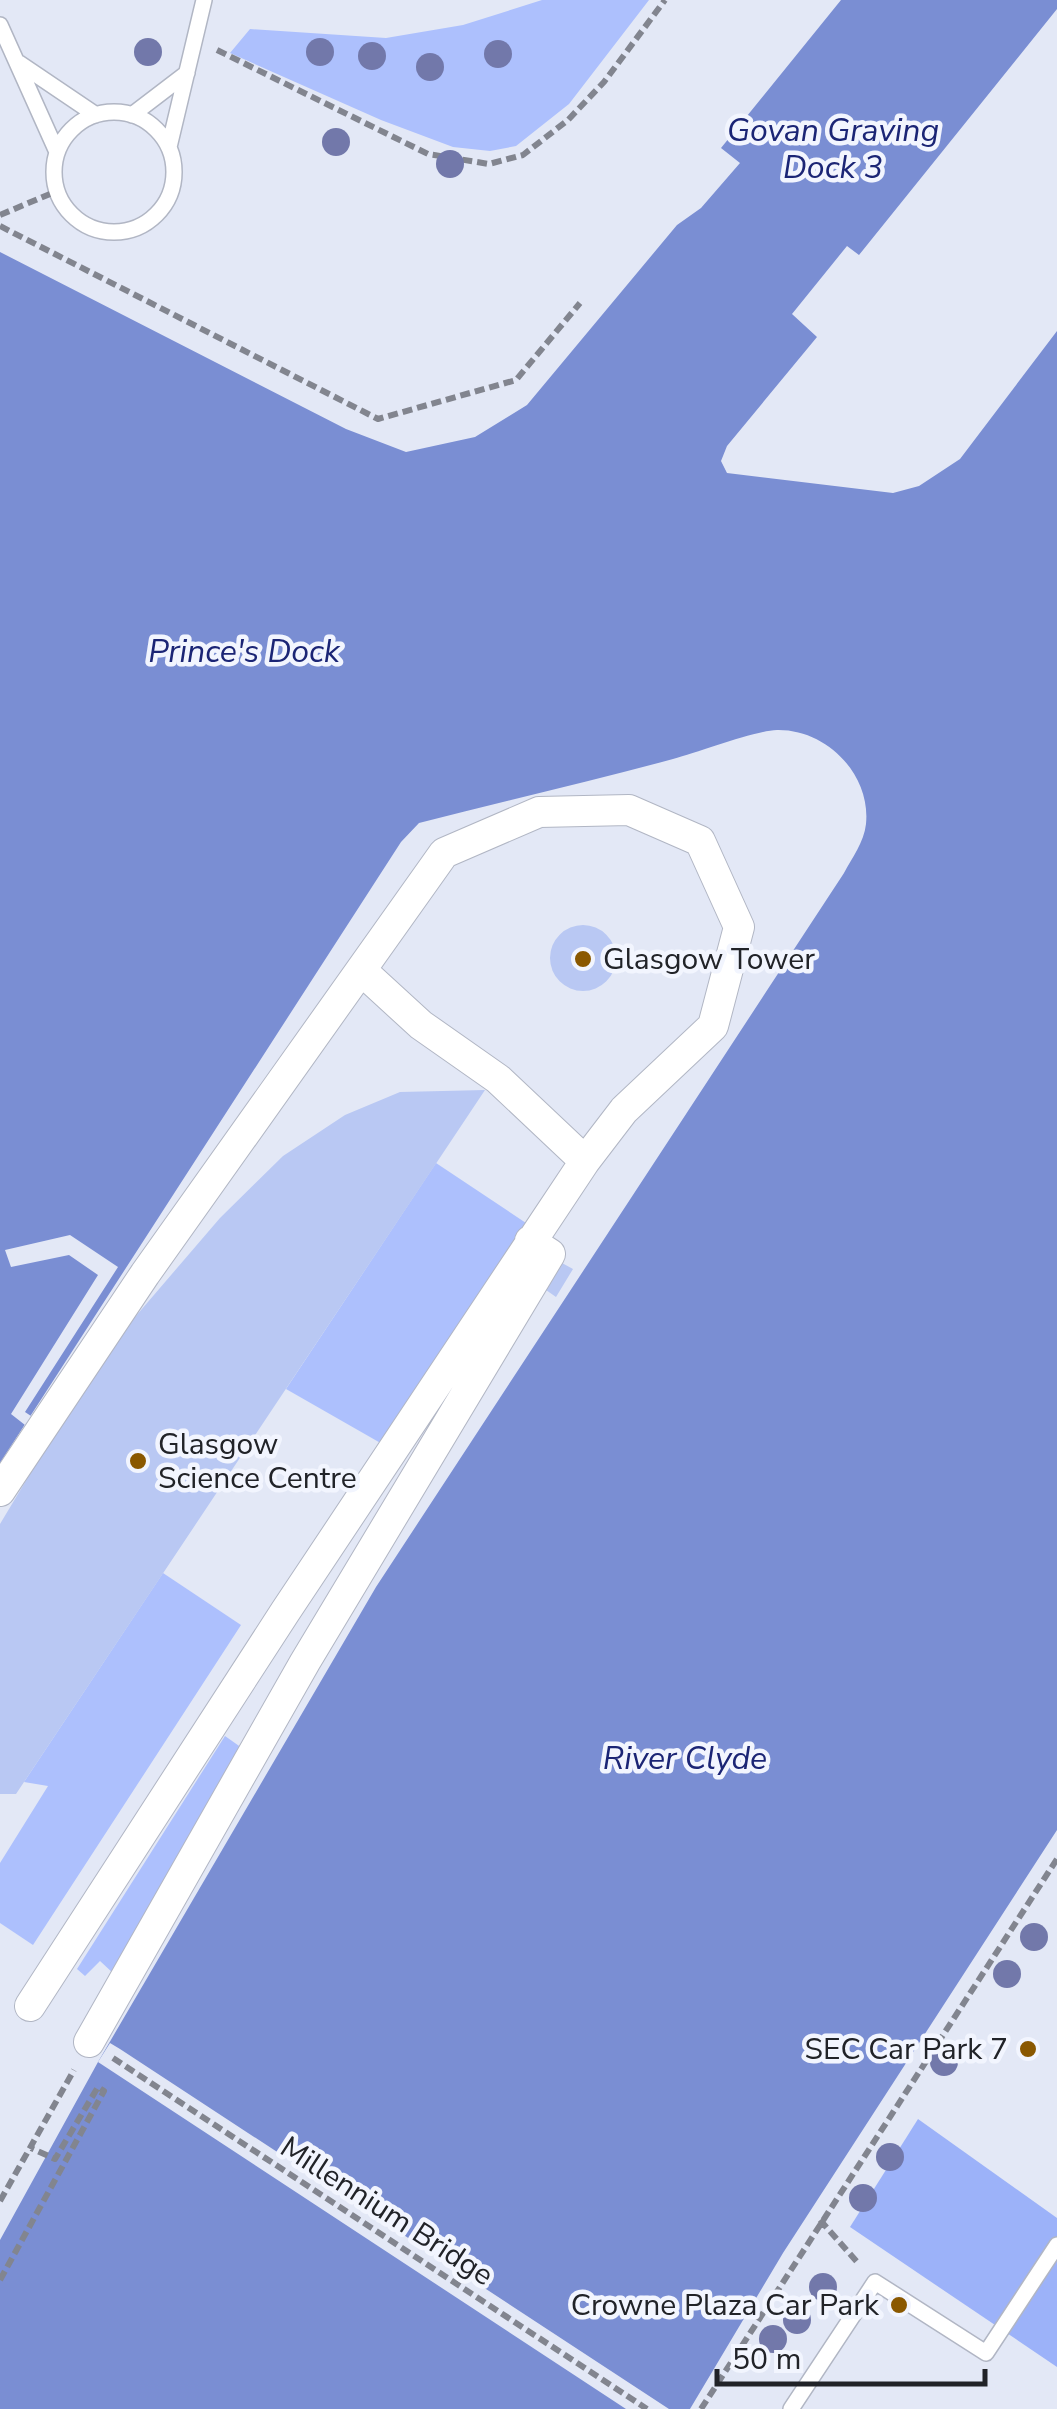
<svg xmlns="http://www.w3.org/2000/svg" width="1057" height="2409" font-family="'Nunito Sans',sans-serif">
  <style>
    .green { fill: #adc0fd }
    .forest { fill: #9cb2f9 }
    .water { fill: #7a8ed3 }
    .pier { fill: #e3e8f6 }
    .building { fill: #b9c8f3 }
    .lines { fill: none; stroke-linecap: round; stroke-linejoin: round }
    .lane-casing { stroke: #b1b6c4; stroke-width: 18 }
    .street-casing { stroke: #b1b6c4; stroke-width: 32 }
    .path { stroke: #82858f; stroke-width: 6; stroke-dasharray: 10 5; stroke-linecap: butt }
    .lane { stroke: #fff; stroke-width: 15 }
    .street { stroke: #fff; stroke-width: 30 }
    .tree { fill: #7278aa }
    .poi-dot { fill: #8a5800; stroke: #f2f5fe; stroke-width: 4 }
    .labels { text-anchor: middle; stroke-width: 9; stroke-linejoin: round; paint-order: stroke }
    .poi-label { font-size: 30px; fill: #212328; stroke: #f2f5fe; text-anchor: start }
    .street-label { font-size: 30px; fill: #212328; stroke: #f2f5fe }
    .water-label { font-size: 32px; font-style: italic; fill: #1b2575; stroke: #f2f5fe }
  </style>
  <rect width="100%" height="100%" fill="#e3e8f6"/>
  <path class="green" d="M542,0h107l-80,104 -53,42 -26,5 -37,-4 -72,-27 -151,-67 20,-24 136,9 77,-13z
    M436,1163l90,60 -142,222 -98,-56z
    M163,1573l78,52 -208,320 -33,-22v-60l48,-77 -24,-4z
    M225,1736l17,12 -128,226 -14,-13 -15,15 -8,-7z"/>
  <path class="forest" d="M918,2119l139,99v149l-207,-140z"/>
  <path class="water" d="M841,0h216v9l-198,246 -12,-9 -55,68 25,23 -90,109 -6,15 6,12 166,20 26,-7 41,-27 97,-128v1499l-274,423 -93,156h-690v-169l98,-178 278,-475 468,-714c8,-15 20,-31 22,-49 5,-50 -40,-95 -89,-94 -24,1 -78,22 -104,29 -84,23 -169,42 -254,64l-18,19 -401,621v-1211l346,177 60,23 69,-15 52,-32 150,-180 24,-17 39,-45 -19,-15z"/>
  <path class="pier" d="M70,1235l48,32 -93,145 6,4 -6,9 -14,-11 87,-139 -29,-20 -58,12 -6,-17z
    M110,2043l10,6 549,360h-43l-528,-347z"/>
  <path class="building" d="M550 958a33 33 0 1 1 66 0a33 33 0 1 1-66 0Z
    M485,1090l-469,704h-16v-270l99,-165 121,-141 63,-62 62,-41 55,-23z
    M562,1263l11,6 -17,28 -10,-7z"/>
  <g class="lines">
    <defs>
      <path id="lane" d="M0,25l57,127
        M19,63l77,52
        M54 172a60 60 0 1 1 120 0a60 60 0 1 1-120 0Z
        M132,115l55,-42
        M169,147l35,-147
        M791,2409l84,-127 111,71 71,-108"/>
      <path id="street" d="M0,1491l145,-217 299,-421 95,-41 90,-2 71,31 39,86 -26,99 -89,84 -39,51
        M30,2006l255,-394 300,-451 -87,-82 -77,-54 -60,-55
        M89,2042l216,-380 245,-408 -20,-13"/>
    </defs>
    <use href="#lane" class="lane-casing"/>
    <use href="#street" class="street-casing"/>
    <path class="path" d="M217,50l211,104 61,10 34,-9 45,-35 36,-38 61,-82
      M0,215l57,-24
      M0,226l378,193 138,-39 64,-77
      M113,2058l534,351
      M0,2201l74,-131
      M820,2220l39,44
      M0,2280l104,-189 -6,-4 -43,72 -24,-11
      M701,2409l356,-550"/>
    <use href="#lane" class="lane"/>
    <use href="#street" class="street"/>
  </g>
  <g class="tree">
    <circle cx="148" cy="52" r="14"/>
    <circle cx="320" cy="52" r="14"/>
    <circle cx="498" cy="54" r="14"/>
    <circle cx="372" cy="56" r="14"/>
    <circle cx="430" cy="67" r="14"/>
    <circle cx="336" cy="142" r="14"/>
    <circle cx="450" cy="164" r="14"/>
    <circle cx="1034" cy="1937" r="14"/>
    <circle cx="1007" cy="1974" r="14"/>
    <circle cx="944" cy="2062" r="14"/>
    <circle cx="890" cy="2157" r="14"/>
    <circle cx="863" cy="2198" r="14"/>
    <circle cx="823" cy="2287" r="14"/>
    <circle cx="797" cy="2320" r="14"/>
    <circle cx="773" cy="2339" r="14"/>
  </g>
  <g class="poi-dot">
    <circle cx="583" cy="959" r="10"/>
    <circle cx="138" cy="1461" r="10"/>
    <circle cx="1028" cy="2049" r="10"/>
    <circle cx="899" cy="2305" r="10"/>
  </g>
  <g class="labels">
    <g class="poi-label">
      <text x="603" y="969">Glasgow Tower</text>
      <text x="158" y="1454">Glasgow<tspan x="158" dy="34">Science Centre</tspan></text>
      <text x="1008" y="2059" text-anchor="end">SEC Car Park 7</text>
      <text x="879" y="2315" text-anchor="end">Crowne Plaza Car Park</text>
    </g>
    <g class="street-label">
      <text transform="translate(387 2211) rotate(33)" y="10">Millennium Bridge</text>
    </g>
    <g class="water-label">
      <text x="833" y="141">Govan Graving<tspan x="833" dy="37">Dock 3</tspan></text>
      <text x="244" y="662">Prince's Dock</text>
      <text x="685" y="1769">River Clyde</text>
    </g>
  </g>
  <path d="M717 2369v15h268v-15" fill="none" stroke="#212328" stroke-width="5"/>
  <text x="732" y="2369" font-size="30" fill="#212328" stroke="#f2f5fe" stroke-width="8" paint-order="stroke">50 m</text>
</svg>
